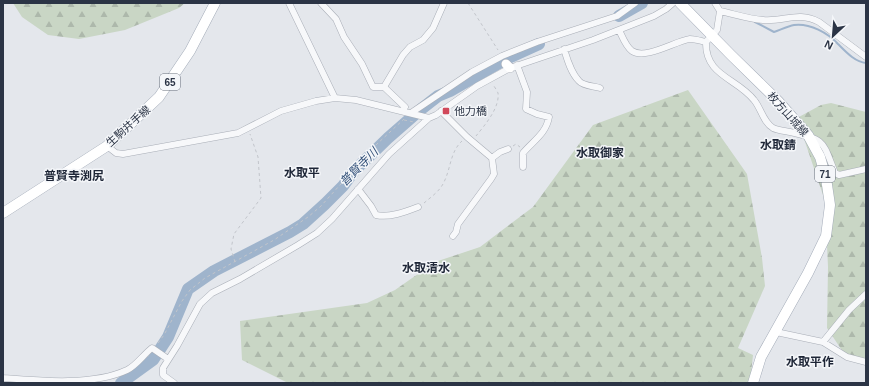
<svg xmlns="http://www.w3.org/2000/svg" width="869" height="386" font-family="Arial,'Noto Sans JP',sans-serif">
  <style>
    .forest { fill: url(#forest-firs) }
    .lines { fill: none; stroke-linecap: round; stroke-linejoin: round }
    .stream { stroke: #9fb4cc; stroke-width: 2 }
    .river { stroke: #9fb4cc; stroke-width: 12 }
    .street-casing { stroke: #a9aeb7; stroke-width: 7 }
    .secondary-casing { stroke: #a9aeb7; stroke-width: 10 }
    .primary-casing { stroke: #a3abb8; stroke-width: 11 }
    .path { stroke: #c2c5cb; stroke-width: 1; stroke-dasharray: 3 3; stroke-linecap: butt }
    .street { stroke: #f7f8fa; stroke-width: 6 }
    .secondary { stroke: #fff; stroke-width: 9 }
    .primary { stroke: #fff; stroke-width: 10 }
    .poi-dot { fill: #d1495b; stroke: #f4f6f9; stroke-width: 1.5 }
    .labels { text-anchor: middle; stroke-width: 3; stroke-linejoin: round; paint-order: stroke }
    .shield { fill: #f4f6f9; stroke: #676e7b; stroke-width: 1 }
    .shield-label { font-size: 10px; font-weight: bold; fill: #2b3445 }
    .poi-label { font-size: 11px; fill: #2b3445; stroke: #f4f6f9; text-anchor: start }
    .street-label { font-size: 11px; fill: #2b3445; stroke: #f4f6f9 }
    .neighbourhood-label { font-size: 12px; font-weight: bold; fill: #1d2536; stroke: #f4f6f9 }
    .water-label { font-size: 12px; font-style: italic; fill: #34527a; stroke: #f4f6f9 }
  </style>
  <defs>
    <pattern id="forest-firs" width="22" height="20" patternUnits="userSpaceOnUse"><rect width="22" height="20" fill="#c9d6c5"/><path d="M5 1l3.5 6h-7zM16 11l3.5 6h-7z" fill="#adb8ab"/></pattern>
  </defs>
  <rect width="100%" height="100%" fill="#e4e7ec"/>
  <path class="forest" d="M13,3h172l-6,5 -54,22 -46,9 -31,-4 -26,-18z
    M688,90l59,84 15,84 3,28 -27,62 15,7 -3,28h-462l-46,-23 -2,-39 127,-18 28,-13 40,-28 45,-15 53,-40 60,-82z
    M831,103l35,9v247l-21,-4 -18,-27 1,-61 -3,-66 -28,-83 24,-13z"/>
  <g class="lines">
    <path class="stream" d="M755,22l19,10c6,-2 14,-6 20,-7 16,-2 34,8 44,19 8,8 17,18 28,19"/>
    <path class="river" d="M619,16l23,-13
      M121,383l32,-23 15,-23 20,-48 26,-18 76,-39 13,-8 22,-20 18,-18 11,-15 34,-33 32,-28 18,-14 12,-5 56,-32 33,-15"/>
    <defs>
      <path id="street" d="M289,3l46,95
        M321,3l15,16 8,18 18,27 11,23h11l21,20 -3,4
        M715,3l5,8 -3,19 -11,12c-1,34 31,36 48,58 7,8 9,22 19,28 4,2 12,3 17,4 36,8 32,8 45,41l4,2 27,-6
        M720,11c14,3 29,8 43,9 21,2 35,-9 56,2l47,35
        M619,30c3,6 7,17 13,21 14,9 43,-10 58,-12 5,0 11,2 16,3
        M564,49c3,10 7,24 15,32 4,5 15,5 21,7
        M517,65l10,27 -1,17 11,5 12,3c-3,17 -16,24 -26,36v14
        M384,87l19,-32 7,-8 13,-7 10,-12 11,-25
        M441,111l26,26 25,21 2,16 -3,5 -33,45 -2,8 -3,4
        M411,113l61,-41 30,-16 35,-14 80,-26 18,-13
        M107,146l9,7 7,1 115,-21 43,-22 35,-10 19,-3 21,2 73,18 7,-3 41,-29 33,-18 83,-28 61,-24 12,-7 7,-6
        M492,158l8,-6 8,-3
        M358,189l13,17 5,9c13,3 29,-3 42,-8
        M776,332l47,10 24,15 19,5
        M823,342l26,-32 17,-16
        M3,378c37,3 90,8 124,-8 10,-5 16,-15 25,-22l16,11
        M174,383l-11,-8v-7l14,-22 23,-42 12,-11 28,-14 58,-34 19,-12 15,-14 57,-65 40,-36"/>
      <path id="secondary" d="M506,64l4,4"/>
      <path id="primary" d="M680,3l51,52 47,46 30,34 12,22 6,21 4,27 -4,31 -18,37 -47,84 -8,26
        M3,213l104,-67 52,-49 31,-46 25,-48"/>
    </defs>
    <use href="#street" class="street-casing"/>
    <use href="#secondary" class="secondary-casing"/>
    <use href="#primary" class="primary-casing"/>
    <path class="path" d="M468,3l30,47
      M404,120l10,2
      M476,136c8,-10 24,-28 22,-43 -1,-2 -3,-6 -5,-8
      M513,146l3,-2 4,3
      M424,203c7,-6 16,-12 20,-21 7,-14 6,-30 18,-41
      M235,262l-4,-13 3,-15 27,-36 -3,-41 -8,-23
      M158,343l6,-8 18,-34 8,-11 15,-12 69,-38 34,-23 13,-11 56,-62 27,-25"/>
    <use href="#street" class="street"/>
    <use href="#secondary" class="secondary"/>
    <use href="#primary" class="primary"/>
  </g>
  <rect class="poi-dot" x="442" y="107" width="8" height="8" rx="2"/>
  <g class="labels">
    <g class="shield">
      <rect x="160" y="74" width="20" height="16" rx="3"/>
      <rect x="815" y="166" width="20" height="16" rx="3"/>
    </g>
    <g class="shield-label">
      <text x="170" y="86">65</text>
      <text x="825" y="178">71</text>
    </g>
    <g class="poi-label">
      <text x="454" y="115">他力橋</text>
    </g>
    <g class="street-label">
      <text transform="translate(788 114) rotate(48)" y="4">枚方山城線</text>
      <text transform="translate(128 126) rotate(-42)" y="4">生駒井手線</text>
    </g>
    <g class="neighbourhood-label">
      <text x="778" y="149">水取錆</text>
      <text x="600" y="157">水取御家</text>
      <text x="302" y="177">水取平</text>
      <text x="74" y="180">普賢寺渕尻</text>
      <text x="426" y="272">水取清水</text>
      <text x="810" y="366">水取平作</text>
    </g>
    <g class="water-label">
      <text transform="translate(359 167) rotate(-45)" y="4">普賢寺川</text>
    </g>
  </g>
  <rect width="869" height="386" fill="none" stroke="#2b3445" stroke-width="8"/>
  <g transform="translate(833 36) rotate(206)" stroke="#f4f6f9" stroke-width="3" paint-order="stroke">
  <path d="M0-3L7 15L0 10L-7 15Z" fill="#2b3445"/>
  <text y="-6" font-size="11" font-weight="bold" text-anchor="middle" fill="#2b3445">N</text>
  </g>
</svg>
